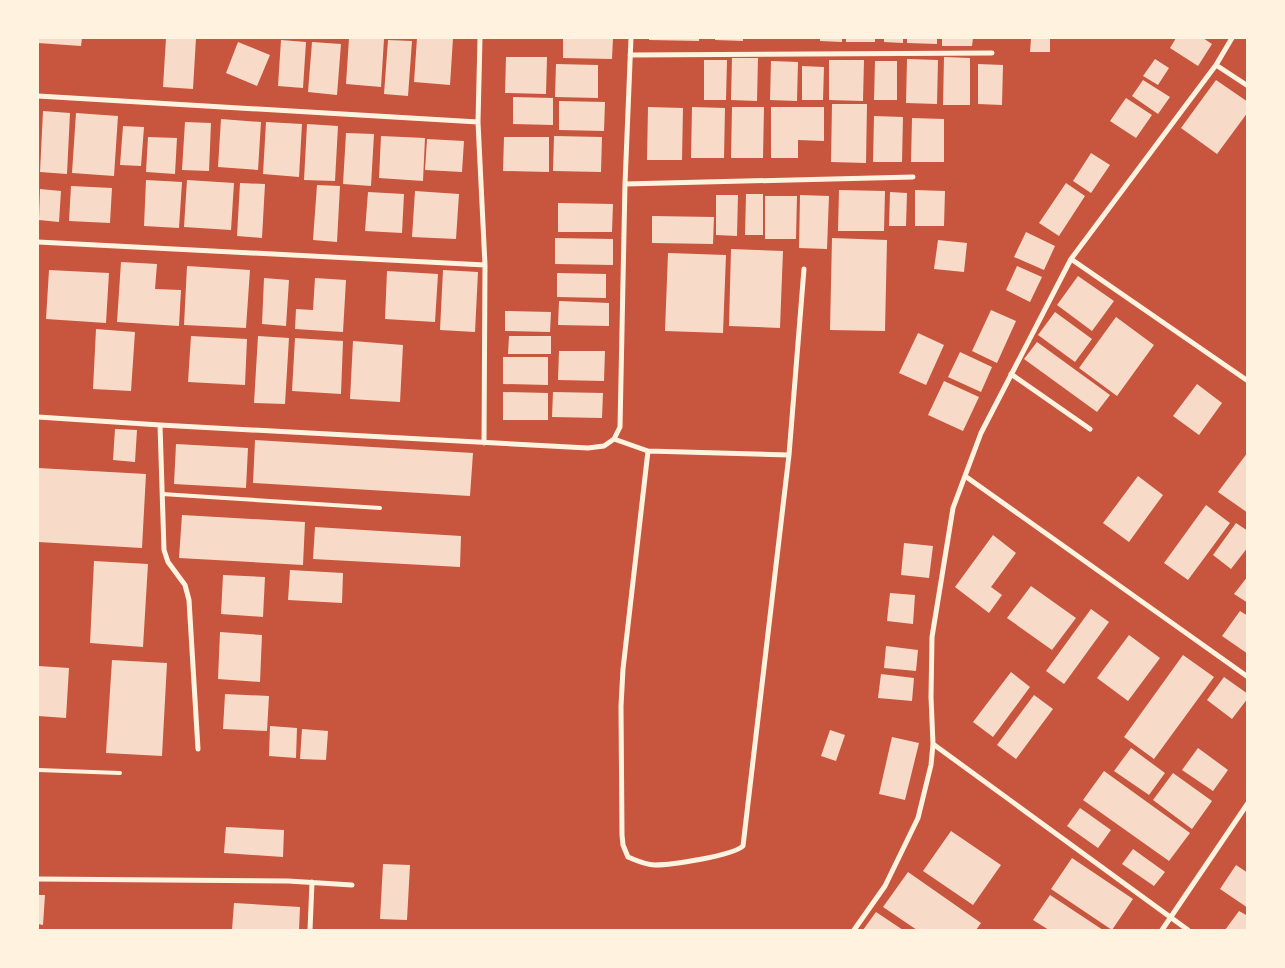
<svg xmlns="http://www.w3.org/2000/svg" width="1285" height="968" font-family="Arial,sans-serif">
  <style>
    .building { fill: #f7dbc8 }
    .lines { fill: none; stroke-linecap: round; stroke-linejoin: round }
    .service { stroke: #fff3e0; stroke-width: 4 }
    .minor { stroke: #fff3e0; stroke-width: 5 }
  </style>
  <rect width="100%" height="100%" fill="#c8553d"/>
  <path class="building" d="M38,38h44l-1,8 -43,-3z
    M166,38h30l-3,51 -30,-2z
    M349,38l35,1 -3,48 -35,-3z
    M417,38h36l-3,47 -36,-3z
    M563,38h50l-1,21 -49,-1z
    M649,38h50v3l-50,-1z
    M715,38h28v3l-28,-1z
    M820,38h22v4l-22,-1z
    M846,38h29v4h-29z
    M884,38h19v5l-19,-1z
    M907,38h30v6l-30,-1z
    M942,38h31l-1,8h-30z
    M1031,38h19v14h-20z
    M1176,38h27l9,6 -14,22 -28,-18z
    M281,40l25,2 -3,46 -25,-2z
    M388,40l24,1 -4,55 -24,-2z
    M238,42l32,13 -13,31 -31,-13z
    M312,42l29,2 -4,51 -29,-3z
    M506,57h41l-1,37 -41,-1z
    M944,57l26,1v47h-27z
    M732,58h26l-1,43 -26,-1z
    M907,59l31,1 -1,44 -31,-1z
    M1155,59l14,9 -11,17 -15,-9z
    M704,60h23l-1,40h-22z
    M829,60h35l-1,41 -34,-1z
    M771,61l27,1 -1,39 -27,-1z
    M875,61h22v39h-23z
    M556,64l42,1v33l-43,-1z
    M978,64l25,1 -1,40 -24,-1z
    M802,66l22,1 -1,33h-21z
    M1143,80l27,17 -12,17 -26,-18z
    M1216,80l32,22v10l-31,42 -36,-26z
    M513,97l40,1v27l-40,-1z
    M1126,98l26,17 -16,23 -26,-17z
    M559,101l46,1 -1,29 -45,-1z
    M832,104h35l-1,59 -35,-1z
    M648,107l35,1 -1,52h-35z
    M692,107l33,1 -1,50h-33z
    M732,107h32l-1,51h-32z
    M771,107h53v34l-26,-1v18h-27z
    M43,111l27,2 -3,61 -27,-2z
    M76,113l42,3 -4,60 -42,-3z
    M874,116l29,1 -1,45h-29z
    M912,118l32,1v43h-33z
    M221,119l40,3 -3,48 -40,-3z
    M185,122l26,1 -2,48 -27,-1z
    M266,122l36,2 -3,53 -36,-3z
    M307,124l31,2 -3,55 -31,-1z
    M123,126l21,1 -3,39 -21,-1z
    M346,133l28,1 -3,52 -28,-2z
    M381,136l44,2 -2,43 -44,-3z
    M554,136l48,1 -1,35 -48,-1z
    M148,137l29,1 -2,36 -29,-2z
    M504,137h45v35l-46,-1z
    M427,139l37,2 -2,31 -37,-2z
    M1091,153l19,12 -19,28 -18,-12z
    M146,180l36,2 -3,46 -35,-2z
    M187,180l47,3 -3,47 -47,-3z
    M240,183l25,1 -3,54 -25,-2z
    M1066,183l19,13 -26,40 -20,-13z
    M317,185l23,1 -3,56 -24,-2z
    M71,186l41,2 -2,35 -41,-2z
    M40,189l21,2 -2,31 -20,-2z
    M839,190l46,1 -1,40h-46z
    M915,190l30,1 -1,35h-29z
    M415,191l44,3 -3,45 -44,-2z
    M368,192l36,2 -2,39 -37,-2z
    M890,192l17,1 -1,33h-17z
    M746,194h17v41h-18z
    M716,195h22l-1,41 -21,-1z
    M800,195l29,1 -2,53 -28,-1z
    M765,196h32l-1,43h-31z
    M558,203l55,1 -1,28h-54z
    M652,216l62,1 -1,27 -61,-1z
    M1026,232l29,14 -11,24 -30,-13z
    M555,238l58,1v26l-58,-1z
    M832,238l55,2 -2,91 -55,-1z
    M938,240l29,3 -3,29 -30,-3z
    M731,249l52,2 -3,77 -51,-2z
    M668,253l58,2 -3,78 -58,-2z
    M121,262l36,2 -2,25 26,1 -2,36 -62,-4z
    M187,266l63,4 -4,58 -62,-3z
    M1017,266l25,11 -12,25 -24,-12z
    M49,270l60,3 -3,50 -60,-4z
    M443,270l35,2 -3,60 -35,-2z
    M387,271l51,3 -3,48 -50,-3z
    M557,273l49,1v24l-49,-1z
    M1078,276l36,25 -22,30 -35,-26z
    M264,278l25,2 -3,46 -24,-2z
    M315,278l31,2 -3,52 -48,-3 1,-20 17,1z
    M559,301l50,2v23l-51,-1z
    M991,310l25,11 -19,42 -25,-12z
    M505,311l46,1 -1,20 -45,-1z
    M1055,312l37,27 -17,23 -37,-27z
    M1116,317l38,28 -37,51 -38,-28z
    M96,329l39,3 -4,59 -38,-2z
    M918,333l26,12 -18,40 -27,-12z
    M191,336l56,3 -2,46 -57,-3z
    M258,336l31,2 -4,66 -31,-1z
    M509,336h42v18h-43z
    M295,338l48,3 -2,53 -49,-3z
    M353,341l50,4 -3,57 -50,-3z
    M1037,342l73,53 -13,17 -73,-53z
    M559,351h46l-1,30 -46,-1z
    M960,352l32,15 -11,25 -33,-15z
    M503,357h45v28l-45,-1z
    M944,381l35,16 -16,34 -35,-16z
    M1197,384l25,19 -23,32 -26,-19z
    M503,392l45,1v27h-45z
    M553,392l50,1 -1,25 -50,-1z
    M115,429l22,1 -2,32 -22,-2z
    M255,440l218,13 -3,43 -217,-13z
    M176,444l72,4 -2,40 -72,-4z
    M1248,452v61l-30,-21z
    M38,468l108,6 -4,74 -104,-6z
    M1138,476l25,19 -34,47 -26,-19z
    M1206,505l24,18 -42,57 -24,-17z
    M182,515l123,7 -2,43 -124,-7z
    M1236,523l12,8v16l-17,22 -18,-14z
    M315,527l146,9 -1,31 -147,-8z
    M993,535l23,18 -25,34 11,8 -13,18 -34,-26z
    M904,543l29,3 -4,32 -28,-3z
    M94,561l54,3 -5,83 -53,-4z
    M290,570l53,3 -1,30 -54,-3z
    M223,575l42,2 -2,40 -42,-3z
    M1248,576v27l-14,-9z
    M1031,586l45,32 -24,32 -45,-32z
    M890,593l25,2 -2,29 -26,-3z
    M1091,609l18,13 -45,62 -18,-13z
    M1240,611l8,5v38l-26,-18z
    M220,632l42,3 -2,47 -42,-3z
    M1129,635l31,23 -32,43 -31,-23z
    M886,646l32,4 -2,21 -32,-3z
    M1183,655l31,22 -60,82 -30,-22z
    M112,660l55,3 -5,93 -56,-3z
    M38,666l31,2 -3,50 -28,-2z
    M1011,672l19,15 -37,50 -20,-15z
    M881,674l33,4 -2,23 -34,-3z
    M1224,677l24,17v4l-16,21 -25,-19z
    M225,694l44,2 -2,35 -44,-2z
    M1034,695l19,14 -37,50 -19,-14z
    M270,726l27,2 -1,30 -27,-2z
    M302,729l26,2 -2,29 -26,-1z
    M830,730l15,5 -9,26 -15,-5z
    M892,737l27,6 -14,57 -26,-6z
    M1131,748l34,25 -16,22 -35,-24z
    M1198,748l30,22 -15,21 -31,-21z
    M1104,771l86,62 -21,28 -86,-61z
    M1173,773l39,28 -20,28 -39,-29z
    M1080,808l31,22 -13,18 -31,-22z
    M226,827l58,3 -1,27 -59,-4z
    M951,831l50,34 -28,40 -50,-34z
    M1133,849l32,23 -11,14 -32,-22z
    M1072,858l61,41 -21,31 -61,-41z
    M383,864l27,1 -3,55 -27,-1z
    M1236,865l12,8v35l-28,-19z
    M908,872l73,51 -5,7h-59l-34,-23z
    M38,895h7l-2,30 -5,-1z
    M1050,895l53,35h-54l-16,-10z
    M234,903l66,4 -1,23h-67z
    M1239,911l9,5v14h-23z
    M876,912l27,18h-40z"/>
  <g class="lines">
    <path class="service" d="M162,494l218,14
      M38,770l82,3"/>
    <path class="minor" d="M480,38l-2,84 7,143 -1,178
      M630,55l362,-2
      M1216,65l32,21
      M38,96l440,26
      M625,184l288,-7
      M38,242l447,23
      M1071,259l177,122
      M1011,374l79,55
      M38,417l122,8 428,23 16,-2 10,-7
      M160,425l4,125 4,12 17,23 4,15 9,149
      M614,439l6,-12 5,-243 6,-146
      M614,439l34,12 141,4
      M648,451l-25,218 -2,37 1,129 1,10 5,12c9,4 18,8 27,8 16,0 77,-9 88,-19l46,-391 15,-186
      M965,476l283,201
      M933,744l255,186
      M38,879l250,2 64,4
      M310,930l2,-48
      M854,930l31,-44 33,-68 13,-53 2,-21 -2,-47 1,-60 21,-129 28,-75 90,-174 145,-194 16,-27
      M1162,930l86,-127"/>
  </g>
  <rect width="1285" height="968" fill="none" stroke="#fff3e0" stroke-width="78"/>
</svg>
